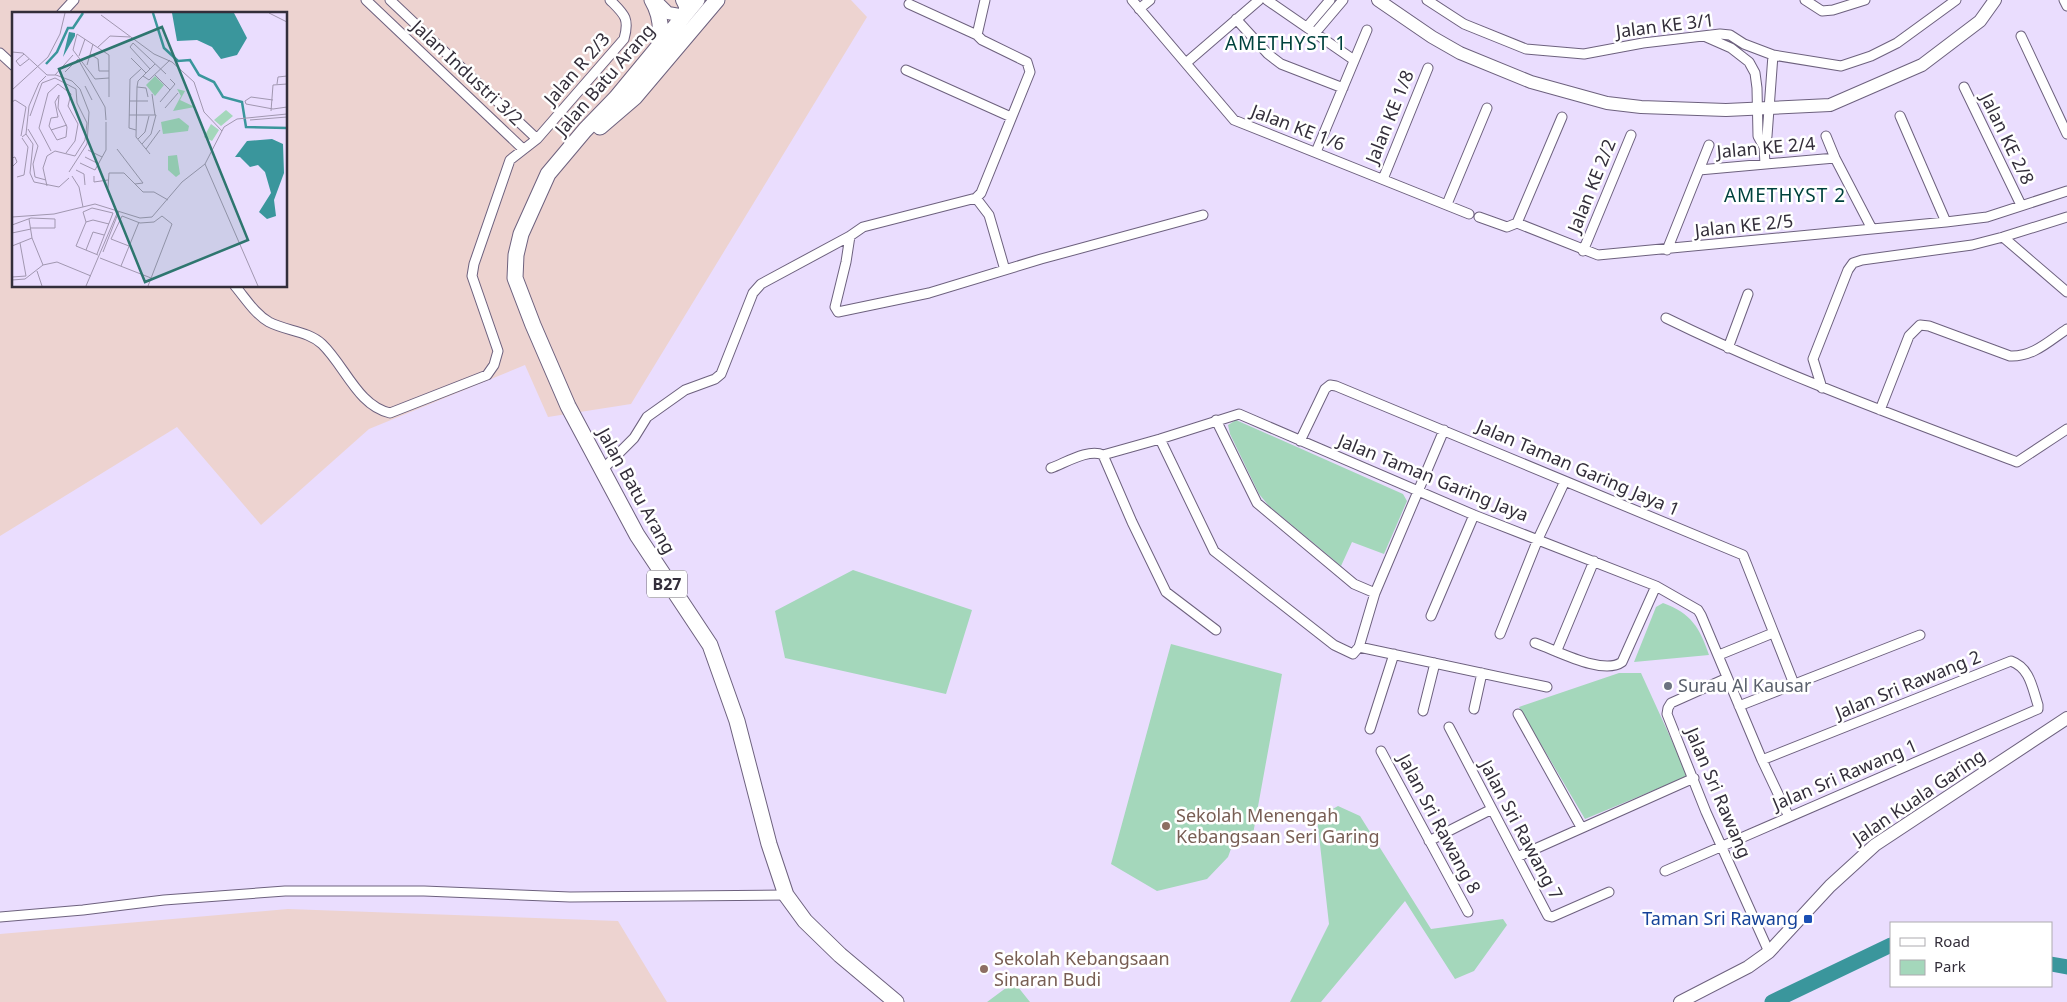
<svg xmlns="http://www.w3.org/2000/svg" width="2067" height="1002" font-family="'Noto Sans',sans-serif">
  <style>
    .industrial { fill: #edd3d0; fill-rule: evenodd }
    .green { fill: #a4d7bb }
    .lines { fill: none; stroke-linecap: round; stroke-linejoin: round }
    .river { stroke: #3a969c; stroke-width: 15 }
    .street-casing { stroke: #6d617e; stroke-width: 11 }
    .secondary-casing { stroke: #6d617e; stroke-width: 14 }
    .primary-casing { stroke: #6d617e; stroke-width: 17 }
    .street { stroke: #fff; stroke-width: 9 }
    .secondary { stroke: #fff; stroke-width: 12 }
    .primary { stroke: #fff; stroke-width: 15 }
    .worship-dot { fill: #6b7280; stroke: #fff; stroke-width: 2 }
    .education-dot { fill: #8d6e63; stroke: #fff; stroke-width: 2 }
    .transit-dot { fill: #1a4fb4; stroke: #fff; stroke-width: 2 }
    .labels { text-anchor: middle; stroke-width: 5; stroke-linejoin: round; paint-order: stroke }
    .shield { fill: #fff; stroke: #706d75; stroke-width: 1 }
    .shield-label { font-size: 16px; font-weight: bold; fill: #332e3a }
    .street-label { font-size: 18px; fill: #332e3a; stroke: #fff }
    .worship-label { font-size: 18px; fill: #5b616d; stroke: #fff; text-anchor: start }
    .education-label { font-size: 18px; fill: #785e54; stroke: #fff; text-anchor: start }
    .transit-label { font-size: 18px; fill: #164399; stroke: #fff; text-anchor: end }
    .neighbourhood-label { font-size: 19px; letter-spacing: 1px; fill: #00423e; stroke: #fff }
    .inset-river { fill: none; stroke: #3a969c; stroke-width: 2.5 }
    .inset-road { fill: none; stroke: #a197b0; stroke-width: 1 }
    .view { fill: #2e766f; fill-opacity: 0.15; stroke: #2e766f; stroke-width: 2.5 }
    .inset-edge { fill: none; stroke: #332e3a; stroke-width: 2.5 }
  </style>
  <rect width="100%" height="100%" fill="#eaddfe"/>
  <path class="industrial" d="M0,0h851l16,17 -236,387 -83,13 -23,-52 -156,64 -108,96 -84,-98 -177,109zM14,14h272v272h-272z
    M288,909l330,12 49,81h-667v-68z"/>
  <path class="green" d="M1236,420l167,74 4,7 -23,53 -32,-12 -11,24 -72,-60 -10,-12 -29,-60 -2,-9z
    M853,570l119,40 -26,84 -161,-36 -10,-47z
    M1663,603c28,10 37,25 46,52l-75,7 22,-55z
    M1171,644l111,30 -29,160 -17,1 -8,22 -21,22 -50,12 -46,-27z
    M1619,673h22l47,103 -103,43 -66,-112z
    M1338,806l22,10 71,113 72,-10 4,6 -33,46 -19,8 -50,-78 -84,101h-31l39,-78 -12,-106z
    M1014,982l16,20h-43z"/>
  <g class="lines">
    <path class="river" d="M2051,964l16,3
      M1772,1002l119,-57"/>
    <defs>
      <path id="street" d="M366,0l157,149
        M390,0l147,139
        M1132,0l102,120 235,94
        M1267,0l87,60
        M1427,0l37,24 62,25 58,5 59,-11 77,-9 10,1 14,9 29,11 68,11 30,-10 26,-13 59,-43
        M1805,0l17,11 11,-1 32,-10
        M2064,0l3,6
        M1139,9l11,-9
        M61,14l13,-14
        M1236,19l32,35 13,10 62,24
        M1307,27l23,-27
        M1315,33l28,-33
        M977,35l8,-35
        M2021,36l46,98
        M1706,37l25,11 18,14 6,11 2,15 1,48 6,11 1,17
        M0,53l14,13
        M1186,63l73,-63
        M906,70l105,47
        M1964,87l57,118
        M1900,116l46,106
        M1826,136l9,22 37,71
        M1764,147l3,-11 6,-81
        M1316,152l51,-122
        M1699,170l136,-12
        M1383,179l45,-111
        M976,198l13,17 16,55
        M1447,204l40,-96
        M1479,217l28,10 10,-4
        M1517,223l81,32 348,-33 41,-5 80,-26
        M1517,223l45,-106
        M850,236l-4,26 -11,45 3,5 91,-19 112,-34 162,-44
        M2003,237l64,55
        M1667,250l42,-105
        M1583,251l48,-116
        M235,286c11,13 20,28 34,36 17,9 39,9 53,22 23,22 36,62 68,69l97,-38 7,-10 4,-14 -26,-75 2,-12 36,-104 27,-21 87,-100c6,-21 0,-25 -14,-39
        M1666,318c114,56 233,99 351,144l50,-33
        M1728,348l20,-54
        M1822,388l-9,-29 35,-89 5,-7 9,-3 110,-15 31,-8 64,-20
        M1880,410l29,-74 11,-11 9,1 81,30c23,1 39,-15 57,-27
        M1216,420l41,83 97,81 21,9
        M1160,439l54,112 120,94 19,9 6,-7 16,-54 69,-163
        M1300,441l25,-52 5,-4 6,1 407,169 51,129
        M1103,455l57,-16 79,-25 235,101 182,71 42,24 3,5 61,145 27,57
        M1103,455l29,67 34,70 50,38
        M1051,468c14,-5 38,-20 52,-13
        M602,470l32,-32 13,-21 38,-27 30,-11 6,-5 32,-81 8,-9 89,-48 13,-9 113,-29 5,-5 49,-121 -3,-10 -45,-22 -5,-5 -68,-31
        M1431,616l43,-101
        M1500,634l38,-95 27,-58
        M1535,643c21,7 68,33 87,19l34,-76
        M1359,647l188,40
        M1557,650l37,-89
        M1719,655l54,-22
        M1727,678l-56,25 -3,5 -1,6 39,98 63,140
        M1739,706l181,-71
        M1474,709l8,-36
        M1423,711l12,-48
        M1518,714l63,113
        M1449,727l99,189 4,1 57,-25
        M1370,729l24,-75
        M1381,751l87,161
        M1429,841l63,-32
        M1517,857l177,-79
        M1665,871l373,-162v-4c-6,-18 -8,-37 -27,-44l-249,99
        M0,917l83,-7 81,-10 121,-9h139l146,6 216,-2"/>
      <path id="secondary" d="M655,0l13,13 17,3v-10l-3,-6
        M1378,0l54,37 28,16 71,29 76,21 34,4 85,3 104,-5 92,-40 58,-44 15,-21
        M1680,1002l68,-35 21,-15 61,-66 45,-41 192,-127"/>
      <path id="primary" d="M652,0c9,15 10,30 7,46
        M697,0l-81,98 -31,32 -37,44 -27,60 -5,21 -1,23 18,47 35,81 69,129 73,110 27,76 32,123 17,51 19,26 35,34 56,47
        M600,127l35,-30 82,-97"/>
    </defs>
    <use href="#street" class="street-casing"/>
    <use href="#secondary" class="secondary-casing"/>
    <use href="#primary" class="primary-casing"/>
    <use href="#street" class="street"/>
    <use href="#secondary" class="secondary"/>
    <use href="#primary" class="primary"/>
  </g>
  <circle class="worship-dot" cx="1668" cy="686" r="5"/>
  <g class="education-dot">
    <circle cx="1166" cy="826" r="5"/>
    <circle cx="984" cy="969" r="5"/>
  </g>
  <rect class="transit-dot" x="1803" y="914" width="10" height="10" rx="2.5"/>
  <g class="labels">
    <rect class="shield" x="647" y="570.5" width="40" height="27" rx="4"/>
    <g class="shield-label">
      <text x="667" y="590">B27</text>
    </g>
    <g class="street-label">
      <text transform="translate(1665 26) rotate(-7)" y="6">Jalan KE 3/1</text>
      <text transform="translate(577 69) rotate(-49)" y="6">Jalan R 2/3</text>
      <text transform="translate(467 73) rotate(43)" y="6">Jalan Industri 3/2</text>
      <text transform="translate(605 80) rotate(-49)" y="6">Jalan Batu Arang</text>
      <text transform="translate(1390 117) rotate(-68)" y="6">Jalan KE 1/8</text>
      <text transform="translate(1298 128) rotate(21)" y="6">Jalan KE 1/6</text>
      <text transform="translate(2007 139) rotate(64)" y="6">Jalan KE 2/8</text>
      <text transform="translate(1766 148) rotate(-5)" y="6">Jalan KE 2/4</text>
      <text transform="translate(1592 186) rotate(-68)" y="6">Jalan KE 2/2</text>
      <text transform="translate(1744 226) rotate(-6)" y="6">Jalan KE 2/5</text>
      <text transform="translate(1578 468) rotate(23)" y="6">Jalan Taman Garing Jaya 1</text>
      <text transform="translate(1433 478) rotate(22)" y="6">Jalan Taman Garing Jaya</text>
      <text transform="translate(636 491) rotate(61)" y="6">Jalan Batu Arang</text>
      <text transform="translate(1908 685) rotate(-22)" y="6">Jalan Sri Rawang 2</text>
      <text transform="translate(1845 775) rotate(-23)" y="6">Jalan Sri Rawang 1</text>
      <text transform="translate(1718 793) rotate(67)" y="6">Jalan Sri Rawang</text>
      <text transform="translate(1919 797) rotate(-34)" y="6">Jalan Kuala Garing</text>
      <text transform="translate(1439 824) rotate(62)" y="6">Jalan Sri Rawang 8</text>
      <text transform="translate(1521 830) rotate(62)" y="6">Jalan Sri Rawang 7</text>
    </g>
    <g class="worship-label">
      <text x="1678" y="692">Surau Al Kausar</text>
    </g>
    <g class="education-label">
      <text x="1176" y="822">Sekolah Menengah<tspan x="1176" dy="21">Kebangsaan Seri Garing</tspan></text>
      <text x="994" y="965">Sekolah Kebangsaan<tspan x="994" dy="21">Sinaran Budi</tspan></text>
    </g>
    <g class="transit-label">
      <text x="1798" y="925">Taman Sri Rawang</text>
    </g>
    <g class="neighbourhood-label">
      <text x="1286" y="50">AMETHYST 1</text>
      <text x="1785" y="202">AMETHYST 2</text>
    </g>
  </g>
  <g transform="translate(12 12)">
    <rect width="275" height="275" fill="#eaddfe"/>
    <path d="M143,64l9,9 -9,11 -9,-11zM165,77l8,2 -5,9 15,7 -22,4 8,-15zM214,98l7,6 -12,10 -7,-6zM167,106l10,8 -1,5 -25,3 -2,-12zM199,112l8,6 -7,11 -8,-4zM165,143l3,19 -4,3 -8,-7v-14z" fill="#a4d7bb"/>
    <path d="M160,1h62l13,25 -10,17 -16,4 -9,-12 -15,-7 -20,1zM57,20l6,1v3l-12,21zM260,127l11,5 1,29 -10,27 2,16 -9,3 -8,-7 12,-19 -6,-21 -7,-7 -8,2 -10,-10h-5l12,-16z" fill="#3a969c"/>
    <path class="inset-river" d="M141,1l11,35 14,13 12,-1 9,15 15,7 9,15 19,5 4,25 41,1M34,52l11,-12 11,-24h5l10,-15"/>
    <path class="inset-road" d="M257,1l18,9M89,3l53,39 18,8 22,20 10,30 18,19M86,35l12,-11 20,1M0,40l11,1 24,22M12,42l-8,7 4,5 9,-7M78,42l8,5 1,12h10M67,44l6,-17M119,46l15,15M75,53l6,-21M138,57l-20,-22 3,-4 33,31M53,60l13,-13 27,48 1,13M35,63h9l16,6 8,8 9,23 -2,32 -18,28M43,63l18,-20M143,63l15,15M131,64l6,4 21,-20M265,72l1,-7 9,-1M73,74l7,14M125,75l9,1 2,9M0,78l36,-33 12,-23 5,-21M140,82l3,21M47,83l-1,13 9,19 -1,10 -9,3 -8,-14 2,-8 7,-1 -3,-15zM97,85v-42l-32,-21 -4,16 22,29 14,-1M261,88l-22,-3 -6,4 1,3 27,5 14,-2M118,89h18M0,90l3,-2 11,7 -5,29M148,90l15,-18 -5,-5M153,96l13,-15M259,99l2,-26 14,-1M117,103h27l-5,19 -9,10M18,104l12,-33 13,-5 21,11 1,14 10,20 -2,17 -10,16 -20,-5 -8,5 -4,12 4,18M238,108l37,-3M16,117l10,17 -5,18 2,13 11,3M39,118l16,-5M124,118l-7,-2 1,-49 11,-10M14,122l3,-28 10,-23 7,-7M10,125l4,-3 7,10 -3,29 4,9 25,5 10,-9M126,127l7,-7 4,-16M105,137l26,34 -8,1M134,137l14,-19M76,138l14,7M39,139l-12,-23 9,-35 10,-9 13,10 -3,12 10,18 -3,17 -9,12M138,142l-14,-17 1,-50 1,-6 17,-17M73,145l14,7M0,146l3,-1 2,5 -5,5M68,151l15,7 11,-20v-28M193,152l53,122M64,158l8,4 1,11M60,164l7,11 4,20M82,164v6l14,-2M5,165l7,-2 4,-28 -6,-9M96,176l1,-15h15l19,19h11l14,8M0,205l42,-3 41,-10 45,14 12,-1 30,-35 23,-18 19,-37 13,-8 50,-5M17,207l3,19 11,27M74,210l-3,-10 9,-4 21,5 -16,41M0,213l19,-7 24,1v9h-25M0,221l19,-4M99,227l11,-23 18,7 14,-1 8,-6 10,8 -24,62M99,227l18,7M0,234l20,-8M74,238l7,-18 11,3M91,240l16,-41M86,243l-22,-9 10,-24 7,-2 16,4M88,246l51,20M109,254l18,-44M25,259l5,15M0,265l14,-1 -6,-33M0,268l13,-1 18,-14 14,-3 34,14M74,274l32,-75"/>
    <path class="view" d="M150,15l86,213 -103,42 -86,-213z"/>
    <rect width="275" height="275" class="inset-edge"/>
  </g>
  <rect x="1890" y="922" width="162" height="65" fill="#ffffff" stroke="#adabb0"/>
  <rect x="1900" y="938" width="25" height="8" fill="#ffffff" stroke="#adabb0"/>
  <text x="1934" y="947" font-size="15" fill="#332e3a">Road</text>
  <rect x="1900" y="960" width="25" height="15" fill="#a4d7bb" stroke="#adabb0"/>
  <text x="1934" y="972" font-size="15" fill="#332e3a">Park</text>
</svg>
